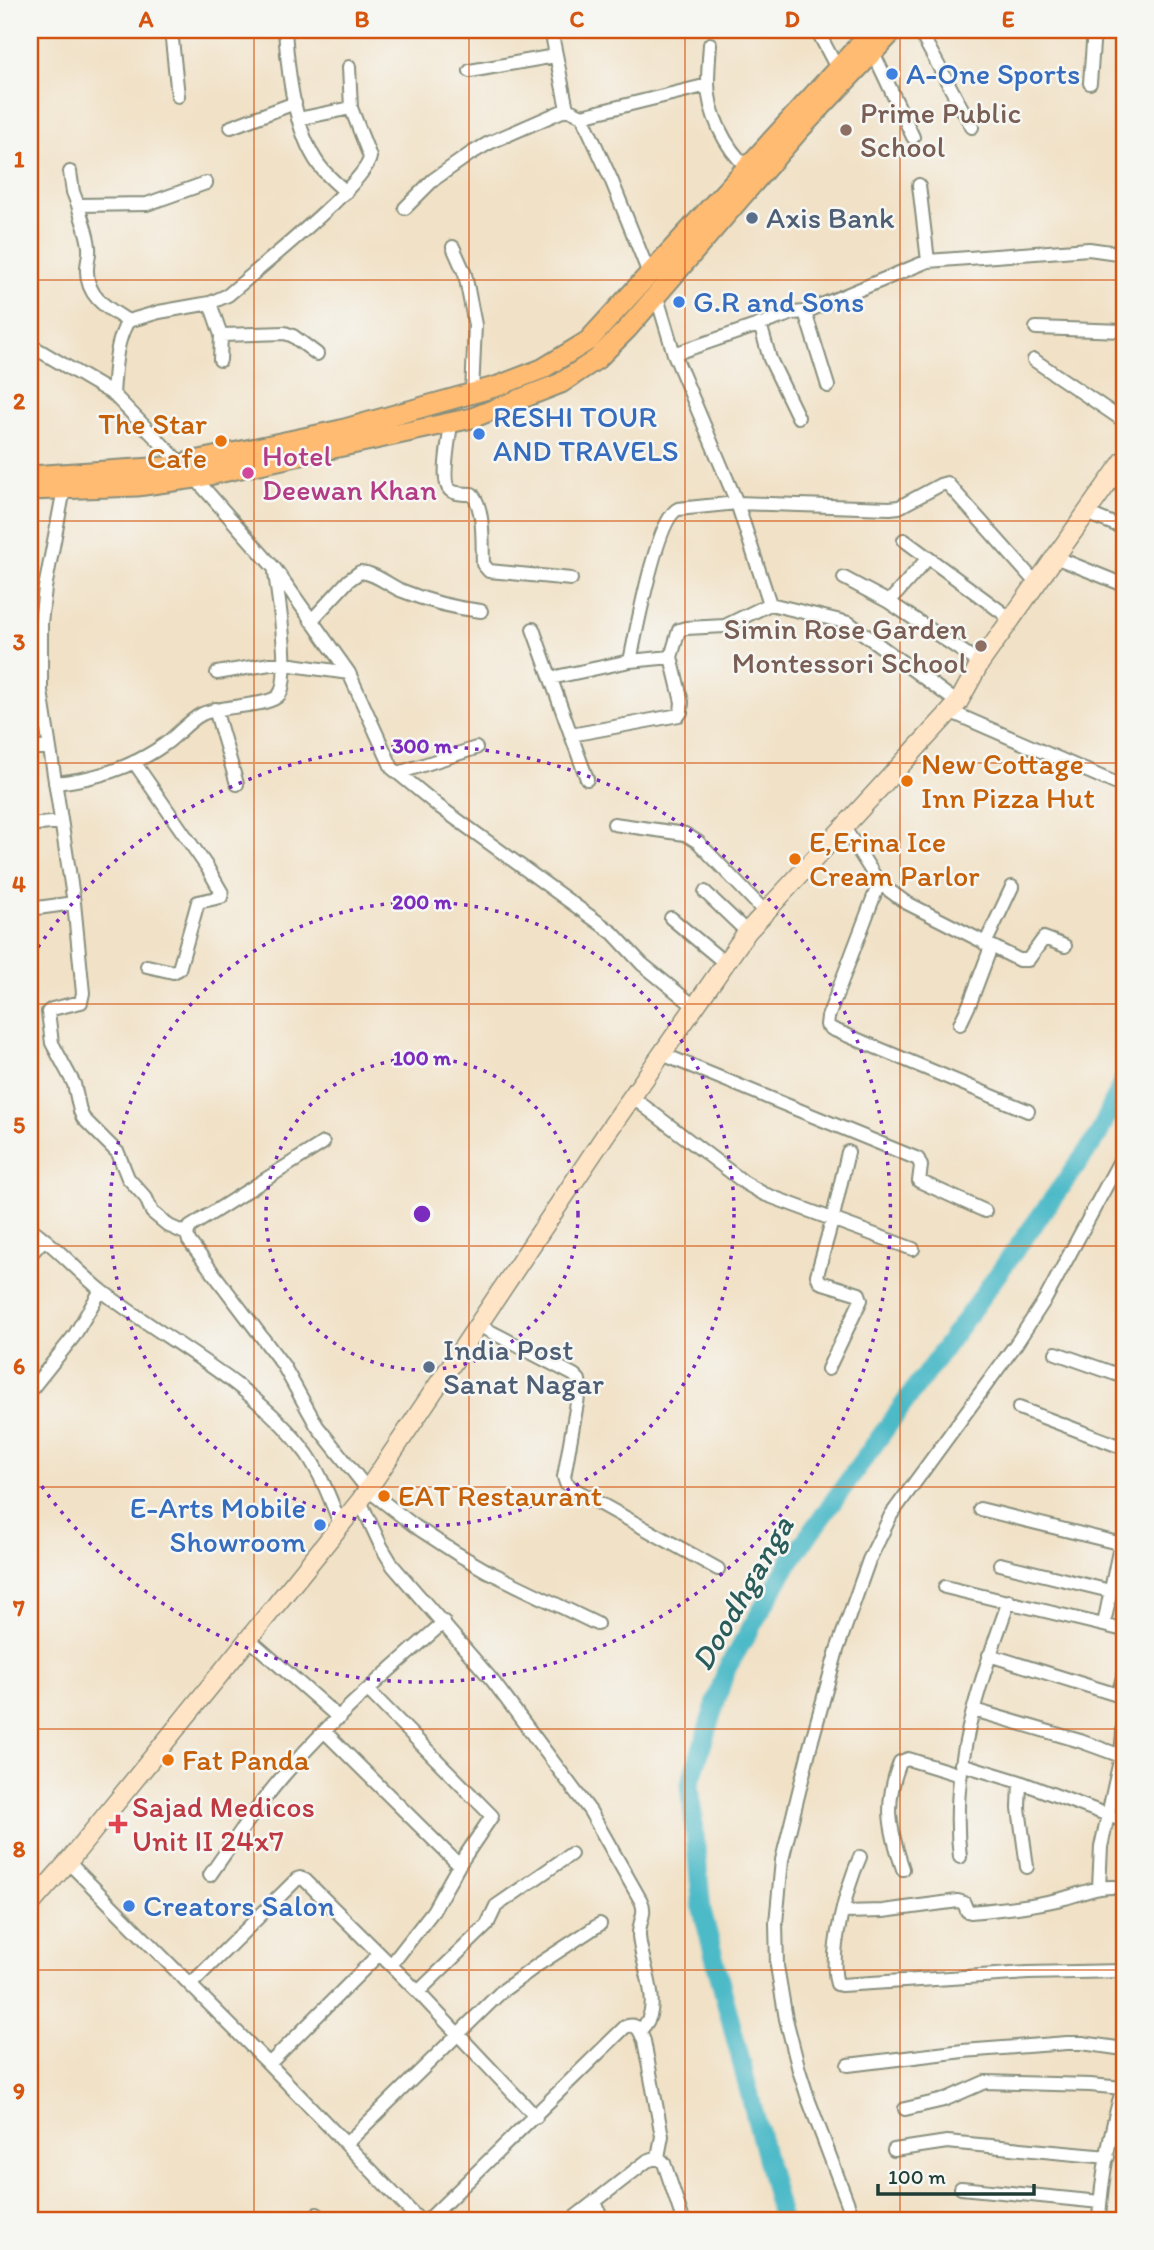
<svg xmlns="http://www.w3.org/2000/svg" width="1154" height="2250" font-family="Itim,sans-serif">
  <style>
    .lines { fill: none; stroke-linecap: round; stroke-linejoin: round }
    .river { stroke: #4dbac8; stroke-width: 19 }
    .minor-casing { stroke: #888f7d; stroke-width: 16 }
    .secondary-casing { stroke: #888f7d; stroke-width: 21 }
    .primary-casing { stroke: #888f7d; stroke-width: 23 }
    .minor { stroke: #fff; stroke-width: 12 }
    .secondary { stroke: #ffe4c6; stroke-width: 18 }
    .primary { stroke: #ffbb71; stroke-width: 19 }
    .grid { fill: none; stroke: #d45610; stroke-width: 2; stroke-opacity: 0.55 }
    .ring { fill: none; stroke: #7b2cbf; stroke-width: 3.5; stroke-dasharray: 3.5 7 }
    .shop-dot { fill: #3f7fe0; stroke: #f6f6f2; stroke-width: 2.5 }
    .education-dot { fill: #8d6e63; stroke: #f6f6f2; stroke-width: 2.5 }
    .service-dot { fill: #5c6f8a; stroke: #f6f6f2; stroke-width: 2.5 }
    .food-dot { fill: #e8710a; stroke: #f6f6f2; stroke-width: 2.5 }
    .hotel-dot { fill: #d1479c; stroke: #f6f6f2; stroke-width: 2.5 }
    .health-dot { fill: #e0444e; stroke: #f6f6f2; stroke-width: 2.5 }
    .labels { text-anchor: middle; stroke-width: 5; stroke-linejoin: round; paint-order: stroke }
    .shop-label { font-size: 30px; fill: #366cbe; stroke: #f6f6f2; text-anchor: start }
    .education-label { font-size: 30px; fill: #785e54; stroke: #f6f6f2; text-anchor: start }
    .service-label { font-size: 30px; fill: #4e5e75; stroke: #f6f6f2; text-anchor: start }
    .food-label { font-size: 30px; fill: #c56008; stroke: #f6f6f2; text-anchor: start }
    .hotel-label { font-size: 30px; fill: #b23c85; stroke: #f6f6f2; text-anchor: start }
    .health-label { font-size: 30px; fill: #be3a42; stroke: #f6f6f2; text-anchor: start }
    .water-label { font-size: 32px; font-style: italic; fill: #2a5c59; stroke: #f6f6f2 }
    .centre { fill: #7b2cbf; stroke: #f6f6f2; stroke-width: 3.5 }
    .ring-label { font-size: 21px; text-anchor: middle; font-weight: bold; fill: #7b2cbf; stroke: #f6f6f2; stroke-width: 5; stroke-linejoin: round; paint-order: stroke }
    .neatline { fill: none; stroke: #d45610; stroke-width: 2.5 }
    .grid-label { font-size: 23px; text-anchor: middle; font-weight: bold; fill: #d45610 }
  </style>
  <rect width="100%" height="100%" fill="#f6f6f2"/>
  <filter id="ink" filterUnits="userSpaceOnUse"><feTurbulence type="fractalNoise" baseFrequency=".0143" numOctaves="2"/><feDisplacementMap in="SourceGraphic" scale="14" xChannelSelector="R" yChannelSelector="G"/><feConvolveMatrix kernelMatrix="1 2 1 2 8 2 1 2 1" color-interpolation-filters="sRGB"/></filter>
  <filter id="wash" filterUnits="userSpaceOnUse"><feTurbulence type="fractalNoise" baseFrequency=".00686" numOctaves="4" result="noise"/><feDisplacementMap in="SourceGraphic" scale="28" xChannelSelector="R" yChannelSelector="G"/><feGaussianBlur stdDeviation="1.57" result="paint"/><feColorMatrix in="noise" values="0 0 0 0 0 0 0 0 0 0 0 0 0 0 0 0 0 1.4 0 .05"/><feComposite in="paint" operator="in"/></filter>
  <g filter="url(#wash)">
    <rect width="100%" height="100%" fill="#f1e1c6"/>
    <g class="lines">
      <path class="river" d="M782,2220l-80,-310 -12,-126 36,-114 64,-109 308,-425 26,-58"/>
    </g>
  </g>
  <g filter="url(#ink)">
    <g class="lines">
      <defs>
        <path id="minor" d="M171,30l7,66
          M285,30c3,43 9,100 34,135 8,11 18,19 27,27
          M551,30l16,79
          M817,30l20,38
          M919,30l53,97
          M710,44c-1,13 -2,26 -2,39 0,29 17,65 39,84
          M873,52l40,85
          M470,71l85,-15
          M1090,83l4,-53
          M298,119l53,-11
          M231,127l64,-24
          M70,172l3,20 5,13
          M919,185l9,76
          M405,208l28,-28 37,-26 19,-11 78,-34 15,7
          M453,247l12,27 10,51 -3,68
          M650,276l-39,-97 -29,-63 126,-31
          M656,294l18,60 63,149 33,101
          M210,303l11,32 -1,25
          M805,312l23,74
          M128,321c-21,-13 -42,-24 -41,-52 0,-8 3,-14 2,-22 -1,-14 -8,-29 -11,-42l69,-1 59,-21
          M760,324l10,35 28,58
          M1036,328l88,3
          M221,335l64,-2 8,3 24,18
          M30,345l83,49 82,84 80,91 74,104 43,95 45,37 176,128 29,31 52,42
          M674,354l119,-41 12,-1 123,-51 161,-12 35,5
          M1034,360l90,61
          M113,394c2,-25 2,-51 15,-73l31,-9 51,-9 18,-8c25,-22 139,-112 142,-138l-19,-49 -2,-41
          M451,423c-1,13 -11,59 -1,67 5,4 15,4 22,4 13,15 10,51 11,70l6,7 82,8
          M64,489l-19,99 -4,35v68l33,212 9,90 -2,9 -29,7 -4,3 4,31 22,41 6,27 3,7 35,35 10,25 18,20 6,14 17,14 18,8
          M1086,513l38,15
          M904,540l107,79
          M1055,557l69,28
          M844,578l45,24 91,61
          M889,602l39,-44
          M311,621l38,-41 11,-8c15,1 27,12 40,18 27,11 52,18 81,21
          M533,629l38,106
          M630,661c6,-27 26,-142 48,-152l59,-6 153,5 9,-1 41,-22 7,-2 89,100
          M217,673l53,-9h15l64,9
          M551,678l79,-17 41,-4
          M215,709l22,75
          M949,711l175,76
          M30,748h19
          M134,762l73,105 15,26 -1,4 -23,5 -19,67 -6,3 -26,-6
          M398,773l78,-25
          M587,779l-16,-44 108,-20 2,-3 1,-10 -11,-45 8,-27 7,-2 39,-2 45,-22 79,19 109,80
          M55,783c40,-4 77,-15 110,-39 13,-9 23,-23 37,-30 18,-9 68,-7 77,-19 13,-16 -1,-99 -4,-122
          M614,824l71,10 13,8 68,71
          M30,825l31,-3
          M843,826l36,57 26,19 114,58h9l16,-22 21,8
          M879,883l-51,134 -1,8 5,4 196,82
          M705,892l42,40
          M30,909l44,-6
          M671,918l54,45
          M985,944l27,-57
          M960,1024l10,-21 21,-56
          M662,1054l256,105 3,7 -2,15 66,30
          M632,1097l113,86 19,11 149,55
          M323,1143l-133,84 -3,7 2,7 94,124 34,61 51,64 48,37 40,26 31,18 110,53
          M30,1228c26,18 47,43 72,63 66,51 155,94 205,163 15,22 24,47 34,72
          M30,1255l14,-16
          M478,1325l96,50 5,5 1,6 -16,91 2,6 6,5 146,81
          M1056,1353l68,24
          M828,1369l33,-69 -2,-6 -39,-12 -3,-7 15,-54 16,-69
          M30,1391l44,-55 27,-46
          M1019,1408l105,40
          M360,1501l21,45 12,20 99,114 98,131 51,90c6,12 -2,20 -2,33 0,28 28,74 1,96
          M980,1509l134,33 6,4 -16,78
          M1000,1564l110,27
          M945,1587l179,43
          M249,1639l90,79
          M989,1655l135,42
          M368,1690l124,126 -33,49 -26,46 -42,54
          M1118,1695l6,-22
          M974,1710l106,31 44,16
          M325,1732l134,133
          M961,1764l59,18 104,39
          M1020,1782l-1,26 8,59
          M860,1857c-13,29 -32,97 -23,127l4,1 187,-12 96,-2
          M960,1857c-11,-88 19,-174 49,-256
          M68,1862l201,202 150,156
          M903,1869c-14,-41 -19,-66 -3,-107l8,-3 52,16
          M210,1875c26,-37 51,-75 81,-108 46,-53 101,-99 153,-145
          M1099,1887l2,-40 20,-91 3,-35
          M843,1912l40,-1 75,-10 6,2 3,8 4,1c31,-3 63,-6 94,-14 21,-6 37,-14 59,-10
          M190,1985l107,-106 3,-1 5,2 113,112 118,125
          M418,1992l69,-67 9,-19 75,-52
          M269,2064l110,-110
          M848,2065l115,-14 104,-8h15l42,6
          M905,2109l39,-9 41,-18 105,3 33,3
          M346,2144l155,-152 38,-28 61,-40
          M894,2150l53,-8 161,15
          M961,2188l139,14
          M595,2201l7,19
          M317,2214l6,6
          M428,2220l197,-193c12,-5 15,4 19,14l18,95 -4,21
          M571,2220l76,-59 11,-4 6,6 19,57
          M854,2220l-45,-119 -10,-31 -13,-51 -9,-53 -1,-43 6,-63 28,-113 27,-97 32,-90 22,-45 125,-171 30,-46 78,-145
          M1099,2220c2,-42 13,-96 25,-136
          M1122,2220l2,-7"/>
        <path id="secondary" d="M30,1905l38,-43 292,-361 246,-367 141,-202 211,-229 22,-40 144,-203"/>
        <path id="primary" d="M30,476l137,-9 174,-37 157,-44 44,-17 46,-28 285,-311
          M30,490l107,-4 58,-8 277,-60 89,-35 36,-24 31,-31 173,-200 93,-98"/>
      </defs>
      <use href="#minor" class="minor-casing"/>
      <use href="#secondary" class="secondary-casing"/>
      <use href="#primary" class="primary-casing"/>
      <use href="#minor" class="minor"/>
      <use href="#secondary" class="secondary"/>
      <use href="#primary" class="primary"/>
    </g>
  </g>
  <path class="grid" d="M254,30v2190M469,30v2190M685,30v2190M900,30v2190M30,280h1094M30,521h1094M30,763h1094M30,1004h1094M30,1246h1094M30,1487h1094M30,1729h1094M30,1970h1094"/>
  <g class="ring">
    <circle cx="422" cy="1214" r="156"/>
    <circle cx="422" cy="1214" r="312"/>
    <path d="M32 956A468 468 0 1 1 32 1472"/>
  </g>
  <g class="shop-dot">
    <circle cx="892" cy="74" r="7"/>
    <circle cx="679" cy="302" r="7"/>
    <circle cx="479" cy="434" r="7"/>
    <circle cx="320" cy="1525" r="7"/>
    <circle cx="129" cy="1906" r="7"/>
  </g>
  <g class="education-dot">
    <circle cx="846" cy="130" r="7"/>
    <circle cx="981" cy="646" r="7"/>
  </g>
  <g class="service-dot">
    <circle cx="752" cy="218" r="7"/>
    <circle cx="429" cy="1367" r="7"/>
  </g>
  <g class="food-dot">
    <circle cx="221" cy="441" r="7"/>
    <circle cx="907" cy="781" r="7"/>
    <circle cx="795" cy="859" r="7"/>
    <circle cx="384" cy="1496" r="7"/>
    <circle cx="168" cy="1760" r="7"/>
  </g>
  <circle class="hotel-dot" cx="248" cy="473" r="7"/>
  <path class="health-dot" d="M114.5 1813.5h7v7h7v7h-7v7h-7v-7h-7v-7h7z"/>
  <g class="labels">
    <g class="shop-label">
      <text x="906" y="84">A-One Sports</text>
      <text x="693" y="312">G.R and Sons</text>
      <text x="493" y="427">RESHI TOUR<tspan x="493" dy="34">AND TRAVELS</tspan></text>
      <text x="306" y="1518" text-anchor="end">E-Arts Mobile<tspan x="306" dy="34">Showroom</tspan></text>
      <text x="143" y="1916">Creators Salon</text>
    </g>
    <g class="education-label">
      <text x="860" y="123">Prime Public<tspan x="860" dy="34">School</tspan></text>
      <text x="967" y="639" text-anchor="end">Simin Rose Garden<tspan x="967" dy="34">Montessori School</tspan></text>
    </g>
    <g class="service-label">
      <text x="766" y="228">Axis Bank</text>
      <text x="443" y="1360">India Post<tspan x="443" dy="34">Sanat Nagar</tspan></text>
    </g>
    <g class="food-label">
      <text x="207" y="434" text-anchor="end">The Star<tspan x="207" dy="34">Cafe</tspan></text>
      <text x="921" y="774">New Cottage<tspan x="921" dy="34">Inn Pizza Hut</tspan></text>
      <text x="809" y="852">E,Erina Ice<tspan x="809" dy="34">Cream Parlor</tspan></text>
      <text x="398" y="1506">EAT Restaurant</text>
      <text x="182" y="1770">Fat Panda</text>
    </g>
    <g class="hotel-label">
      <text x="262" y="466">Hotel<tspan x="262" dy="34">Deewan Khan</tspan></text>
    </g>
    <g class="health-label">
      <text x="132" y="1817">Sajad Medicos<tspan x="132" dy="34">Unit II 24x7</tspan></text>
    </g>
    <g class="water-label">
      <text transform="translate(742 1593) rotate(-60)" y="11">Doodhganga</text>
    </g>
  </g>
  <circle cx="422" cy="1214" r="10" class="centre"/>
  <g class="ring-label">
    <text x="422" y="753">300 m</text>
    <text x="422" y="909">200 m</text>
    <text x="422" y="1065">100 m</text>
  </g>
  <rect width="1154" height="2250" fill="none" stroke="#f6f6f2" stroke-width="77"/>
  <path d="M878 2184v10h156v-10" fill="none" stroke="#1f3d34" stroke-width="3.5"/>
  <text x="888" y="2184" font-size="21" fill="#1f3d34" stroke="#f6f6f2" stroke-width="5" paint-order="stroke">100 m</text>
  <rect x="38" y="38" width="1078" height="2174" class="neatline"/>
  <g class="grid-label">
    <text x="146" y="27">A</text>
    <text x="362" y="27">B</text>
    <text x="577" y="27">C</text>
    <text x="792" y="27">D</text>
    <text x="1008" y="27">E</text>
    <text x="19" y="167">1</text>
    <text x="19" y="409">2</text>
    <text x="19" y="650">3</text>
    <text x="19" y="892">4</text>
    <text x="19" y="1133">5</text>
    <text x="19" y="1374">6</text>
    <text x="19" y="1616">7</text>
    <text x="19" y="1857">8</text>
    <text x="19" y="2099">9</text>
  </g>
</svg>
